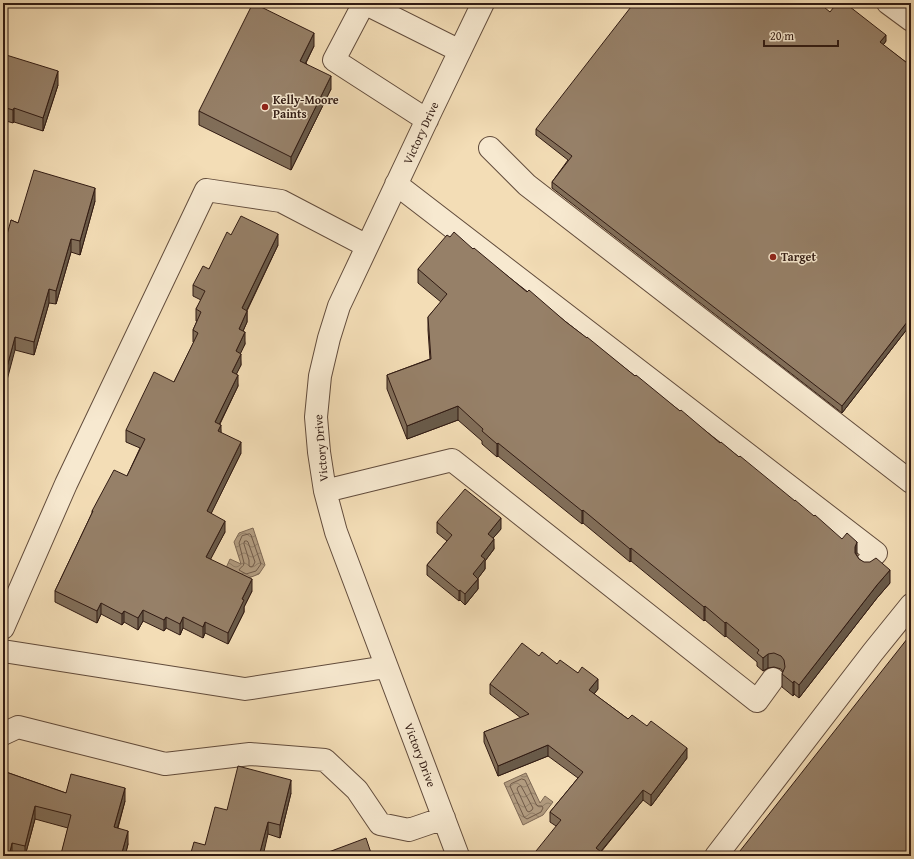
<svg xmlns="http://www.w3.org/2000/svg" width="914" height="859" font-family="'Gentium Book Plus',serif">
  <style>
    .water { fill: url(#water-waves); stroke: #7e6854 }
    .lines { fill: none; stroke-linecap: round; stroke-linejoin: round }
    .shore { stroke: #715b49; stroke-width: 1 }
    .minor-casing { stroke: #624c3c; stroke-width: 24 }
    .minor { stroke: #f7e9d0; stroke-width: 22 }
    .wall { fill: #816e59; stroke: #311b13 }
    .shaded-wall { fill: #695a49; stroke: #311b13 }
    .building { fill: #968068; stroke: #311b13 }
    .poi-dot { fill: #8f2418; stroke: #f7e9d0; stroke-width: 1.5 }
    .labels { text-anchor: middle; stroke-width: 3; stroke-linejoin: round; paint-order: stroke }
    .poi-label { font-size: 12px; font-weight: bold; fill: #311b13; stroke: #f7e9d0; text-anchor: start }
    .street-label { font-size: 12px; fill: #311b13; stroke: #f7e9d0 }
  </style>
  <defs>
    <pattern id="water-waves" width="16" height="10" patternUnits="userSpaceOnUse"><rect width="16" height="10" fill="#b19b7f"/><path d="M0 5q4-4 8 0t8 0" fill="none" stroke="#917e67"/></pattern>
  </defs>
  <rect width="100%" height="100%" fill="#f3ddb6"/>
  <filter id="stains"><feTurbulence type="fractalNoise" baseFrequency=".005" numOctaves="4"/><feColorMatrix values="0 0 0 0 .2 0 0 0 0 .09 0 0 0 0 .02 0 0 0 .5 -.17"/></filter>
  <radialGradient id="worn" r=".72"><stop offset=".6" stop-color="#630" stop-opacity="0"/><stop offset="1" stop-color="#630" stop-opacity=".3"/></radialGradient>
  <path class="water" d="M253,528l12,37 -6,9 -13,5 -20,-11 4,-9 11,5 -7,-22 5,-9z
    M526,773l14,30 5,-7 8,6 -10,13 -20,10 -19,-42z"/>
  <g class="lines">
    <path class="shore" d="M250,534l1,1 10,29 -5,7 -10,3 -7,-4c1,-3 5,-3 5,-7l-5,-20 3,-7z
      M245,541h2l1,1 7,20 -2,4 -2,1 -2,-1v-6l-5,-16z
      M522,779l3,1 11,24 2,2h4l1,2 -2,4 -14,7 -3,-2 -14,-31 1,-2z
      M521,786l12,22 -1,2 -3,2 -2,-1 -10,-22 1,-2z"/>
    <defs>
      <path id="minor" d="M364,3l-30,57 93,60
        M364,3l96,48
        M888,3l23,17
        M490,148l37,37 384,297
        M396,184l480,369 -9,10
        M325,491l127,-31 305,241 16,-22
        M3,628l63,-144 140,-294 75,11 86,45
        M3,651l242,38 141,-22
        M3,734l15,-7 147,37 85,-10 75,6 32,30 23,34 29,6 35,-12
        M458,856l-122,-324 -11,-41 -6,-39 -3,-35 4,-41 9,-38 10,-32 92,-195 52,-108
        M716,856l157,-204 38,-47"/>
    </defs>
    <use href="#minor" class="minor-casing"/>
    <use href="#minor" class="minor"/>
  </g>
  <path class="wall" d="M830,12l56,29 -3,4 28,21v258l-69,89 -290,-225v-6l16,-22 -32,-25v-6z
    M314,46l-8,17 25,26 -40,81 -92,-45v-14z
    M3,54l55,31 -15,46 -29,-9 -1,1 -10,-3z
    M95,201l-15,54 -9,-3 -15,52 -7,-1 -15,52 -19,-5 -4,-130 7,3z
    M231,235l47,10 -31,66v11l-4,9 2,13 -5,9 1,12 -5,9 2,12 -18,38 1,9 20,20 -30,60 14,19 -15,27 42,32 -8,16v5l-16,32 -23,-11 -2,5 -20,-10 -3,7 -14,-7 -2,3 -21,-10 -5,9 -14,-8 -2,3 -21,-11 -4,9 -42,-21v-11l37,-78v-2l35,-35 13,-28 -14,-6v-12l48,-48 20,-40h-1v-12l4,-9h-1v-12l5,-9 -8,-4v-11l16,-16z
    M450,237l23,12 162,127 104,81 118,98v1l2,3 31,24 -13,15 -78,100 -5,-4 -1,2 -11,-9v-13l1,-2 -2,-3 -7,-2 -6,1 -5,3 -6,-5v-4l-31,-26 -1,1 -20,-17 -1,1 -73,-60 -1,1 -47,-39 -1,1 -84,-68 -1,1 -15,-13v-3l-24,-21 -51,19 -20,-50v-14l43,-16 -2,-29v-13l13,-15 -23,-19v-14z
    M437,522l64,7 -8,9 1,11 -9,12v8l-7,9v11l-13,16 -5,-5 -1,1 -32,-26v-10l20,-24 -10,-8z
    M539,656l39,17 20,16 -4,5 34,25 59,39 -36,48 -8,-6 -42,52 4,4 -49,-30 -6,-4v-10l28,-34 -30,-22 -50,20 -14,-34v-10l37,-14 -31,-24v-10z
    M3,771l63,22 59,8 -7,27 10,16 -3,12h-64l7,-28 -33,-9 -10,37h-22z
    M291,793l-11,45 -12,-4 -63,11 22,-35z"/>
  <path class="shaded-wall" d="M314,33v13l-14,28v-13z
    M886,35v6l-6,8v-7z
    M58,71v14l-15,46v-13z
    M331,76v13l-40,81v-13z
    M14,108v14l-1,1v-13z
    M95,188v13l-15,54v-14z
    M278,234v11l-36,75v-12z
    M71,239v13l-15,52v-13z
    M49,289v14l-15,52v-13z
    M247,311v11l-8,18v-11z
    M911,317v7l-69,89v-7z
    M245,332v12l-9,19v-12z
    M15,337v13l-12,45v-13z
    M241,354v11l-9,18v-11z
    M238,375v11l-23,47v-11z
    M458,406v14l-51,19v-13z
    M221,425v12l-3,-6z
    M241,442v11l-34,69v-11z
    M498,443v13l-1,1v-13z
    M583,510v13l-1,1v-13z
    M501,518v11l-13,15v-10z
    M225,521v11l-19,36v-11z
    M494,539v10l-9,12v8l-12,16v-11l8,-18z
    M857,542v13l-2,6v-14z
    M631,548v13l-1,1v-13z
    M890,570v13l-13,15 -78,100v-13l78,-100z
    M252,579v12l-8,16v5l-16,32v-11l14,-34z
    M478,579v10l-13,16v-11z
    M460,590v10l-1,1v-10z
    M101,603v11l-4,9v-12z
    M705,606v14l-1,1v-14z
    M143,610v11l-5,9v-12z
    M124,611v11l-2,3v-11z
    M166,617v11l-2,3v-11z
    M183,617v11l-3,7v-11z
    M205,622v11l-2,5v-11z
    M726,622v14l-1,1v-14z
    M768,654v14l-5,3v-13z
    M598,679v10l-9,11v-10z
    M794,681v13l-1,2v-13z
    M548,745v11l-50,20v-10z
    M687,748v10l-36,48v-11z
    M291,780v13l-11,45v-13z
    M125,788v13l-11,39v-13z
    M643,790v10l-46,56 -1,-8z
    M35,806v13l-10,37v-10z
    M268,822v12l-5,22h-4z
    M128,831v13l-3,12h-4z
    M12,843v13h-3z"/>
  <path class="building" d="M253,3l61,30 -14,28 31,15 -40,81 -92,-46z
    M634,3h185l11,9 7,-9h8l41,32 -6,7 31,24v251l-69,89 -290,-224 20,-26 -36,-27z
    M3,54l55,17 -15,47 -29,-10 -1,2 -10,-3z
    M34,170l61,18 -15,53 -9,-2 -15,52 -7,-2 -15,53 -19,-5 -12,45v-133l8,-29 7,3z
    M241,216l37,18 -36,74 5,3 -8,18 6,3 -9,19 5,3 -9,18 6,3 -23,47 6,3 -3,6 23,11 -34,69 18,10 -19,36 46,22 -10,20 2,1 -16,33 -23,-11 -2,5 -20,-10 -3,7 -14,-7 -2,3 -21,-10 -5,8 -14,-7 -2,3 -21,-11 -4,8 -42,-20 38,-80h-1l22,-41 13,6 18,-37 -19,-9 28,-58 20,10 24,-49 -5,-3 8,-18 -5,-3 9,-18 -12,-6 10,-19 6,3 18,-37 4,3z
    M454,232l19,17 1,-1 53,44 2,-2 37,32 21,16v-1l48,39 1,-1 44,36 1,-1 39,33 1,-1 18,15 1,-1 55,45v-1l19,16 1,-1 27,24 5,-6 10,9 -2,5v6l4,6 5,3h6l6,-4 14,12 -13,15 -78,100 -5,-4 -1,2 -11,-9 3,-7 -1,-7 -3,-4 -7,-3 -6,1 -5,4 -6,-5 2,-3 -33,-28 -1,1 -20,-17 -1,1 -73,-59 -1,1 -47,-39 -1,1 -84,-68 -1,1 -15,-13 1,-2 -25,-23 -51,20 -20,-51 44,-16 -3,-42 19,-23 -29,-25 29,-34 3,2z
    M465,489l36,29 -13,16 6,5 -13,17 4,3 -12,15 5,5 -13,15 -5,-4 -1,1 -32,-26 25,-30 -15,-13z
    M911,634v222h-175z
    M522,643l17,13 3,-4 15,12 3,-4 18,13 4,-6 16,12 -9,11 39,29 4,-4 15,11 4,-5 36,27 -36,47 -8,-5 -47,58 9,7 -1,1h-72l29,-36 -11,-8 33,-40 -35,-27 -50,21 -14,-34 45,-18 -39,-30z
    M238,766l53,14 -11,45 -12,-3 -9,34h-69l4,-14 11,3 10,-38 12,3z
    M3,771l63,22 5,-19 54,14 -11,39 14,4 -7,25h-53l-7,-2 10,-39 -36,-9 -10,40 -13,-3 -3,13h-6z
    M366,838l6,18h-54z"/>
  <g class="poi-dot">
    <circle cx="265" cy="107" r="4"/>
    <circle cx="773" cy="257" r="4"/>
  </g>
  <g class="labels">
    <g class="poi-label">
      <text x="273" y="104">Kelly-Moore<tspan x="273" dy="14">Paints</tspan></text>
      <text x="781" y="261">Target</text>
    </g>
    <g class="street-label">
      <text transform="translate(421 133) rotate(-65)" y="4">Victory Drive</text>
      <text transform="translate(321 448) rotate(-95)" y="4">Victory Drive</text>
      <text transform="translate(420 755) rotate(69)" y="4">Victory Drive</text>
    </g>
  </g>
  <rect width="914" height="859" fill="none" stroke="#f3ddb6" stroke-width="16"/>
  <rect x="4" y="4" width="906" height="851" fill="none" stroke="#311b13" stroke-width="2"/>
  <rect x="8" y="8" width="898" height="843" fill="none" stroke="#311b13"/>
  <path d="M764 40v6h74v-6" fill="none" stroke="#311b13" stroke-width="2"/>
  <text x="770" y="40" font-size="12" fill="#311b13" stroke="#f7e9d0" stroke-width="3" paint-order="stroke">20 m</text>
  <rect width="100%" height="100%" filter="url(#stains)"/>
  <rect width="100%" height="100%" fill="url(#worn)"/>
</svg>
